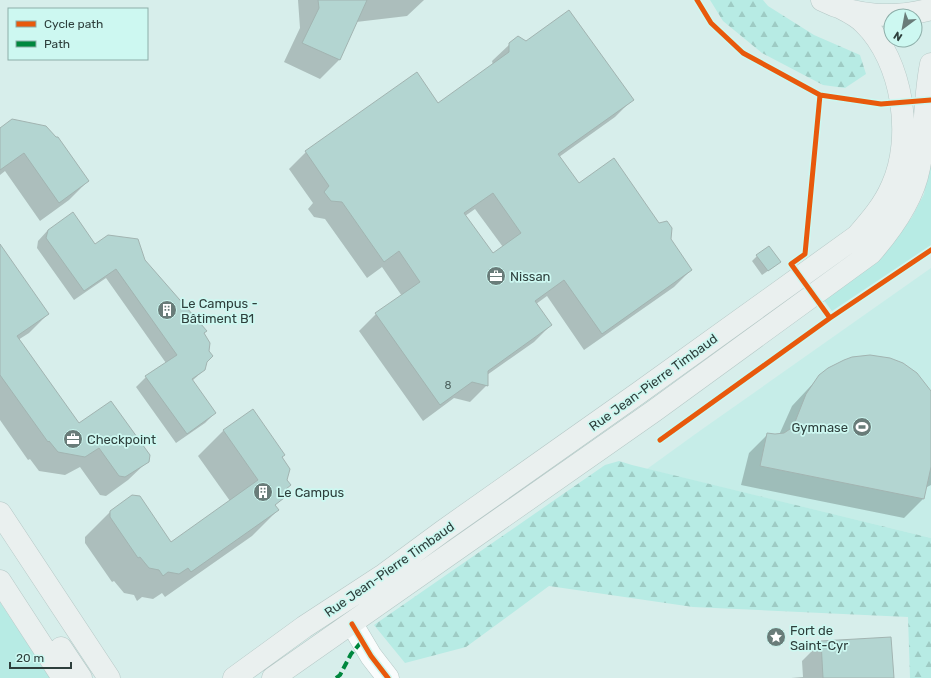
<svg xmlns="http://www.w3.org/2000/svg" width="931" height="678" font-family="Rubik,sans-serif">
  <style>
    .built { fill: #c6ede8 }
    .grass { fill: #b7ebe4 }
    .forest { fill: url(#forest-firs) }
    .shadow { fill: #0003; fill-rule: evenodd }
    .building { fill: #b3d5d1; stroke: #a2b4b1; fill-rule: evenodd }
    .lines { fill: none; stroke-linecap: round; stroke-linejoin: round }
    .minor-casing { stroke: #b5c8c6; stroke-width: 23 }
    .secondary-casing { stroke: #b5c8c6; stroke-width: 23 }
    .minor { stroke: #f9fcfc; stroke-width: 22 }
    .secondary { stroke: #eaf0ef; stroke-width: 22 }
    .quiet { stroke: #00873e; stroke-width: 4; stroke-dasharray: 8 4; stroke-linecap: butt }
    .cycleway-casing { stroke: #cdf8f1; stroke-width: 8 }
    .cycleway { stroke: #e8590c; stroke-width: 5 }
    .labels { text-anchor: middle; stroke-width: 3.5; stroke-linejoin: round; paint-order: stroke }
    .number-label { font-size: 11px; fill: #4f6461 }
    .poi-label { font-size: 13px; fill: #2e3f3c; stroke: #cdf8f1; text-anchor: start }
    .street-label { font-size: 13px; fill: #2e3f3c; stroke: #cdf8f1 }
  </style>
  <defs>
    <pattern id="forest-firs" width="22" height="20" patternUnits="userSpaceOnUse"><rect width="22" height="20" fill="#b7ebe4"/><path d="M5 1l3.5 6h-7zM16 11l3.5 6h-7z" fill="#9ecbc4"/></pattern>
  </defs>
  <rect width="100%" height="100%" fill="#d7eeeb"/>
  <path class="built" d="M931,268v270l-284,-69 54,-39z"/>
  <path class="grass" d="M931,153v92l-99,66 -9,-12 73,-60 16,-22 12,-23z
    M0,602l50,76h-50z"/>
  <path class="forest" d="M710,0h53l5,6 46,29 46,20 6,19 -21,14 -22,-3 -61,-32 -39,-32z
    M619,461l13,4 299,73v140h-21l-2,-61 -215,-10 -144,-21 -83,61 -61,16 -31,-38 231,-160z"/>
  <path class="shadow" d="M298,0h126l-17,16 -51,6 -17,38 -19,19 -36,-17 16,-34z
    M510,44l122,56 -17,17 -56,40 20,28 91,54 21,31 -17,17 -90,63 -37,-54 -11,8 15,21 -17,17 -47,33v10l-17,17 -16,-4 -31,23 -64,-90 17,-17 26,-18 -20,-29 -15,11 -42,-59 -11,-2 -6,-8 5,-6 -24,-34 17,-17 132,-48 55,-39 -1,-4zM475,209l28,38 -11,8 -27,-39z
    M0,129l88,52 -19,19 -29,21 -35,-50 -5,4z
    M48,230l96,30 62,71 -3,3 2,29 -1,7 -12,11 23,32 -10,10 -29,20 -40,-56 10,-10 20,-14 -60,-85 -32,22 -37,-52 1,-7z
    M757,256l18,10 -13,9 -10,-14z
    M0,264l48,50 -19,19 -11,7 61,85 69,36 -20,19 -22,16 -6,-1 -20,-28 -15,8 -26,-4 -9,-12 -2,1 -28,-40z
    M820,376l111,18v91l-6,3 -2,11 -19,19 -163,-33 8,-32 19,-19 11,1 13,-29z
    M253,411l28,47 3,33 -1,6 -9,9 4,4 -26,26 -87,61 -3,-4 -9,6 -11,-2 -5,4 -3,-6 -10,-2 -10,-12 -2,1 -27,-39v-6l26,-26 60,32 59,-42 -32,-45 25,-25z
    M821,642l72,36h-102l12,-1 -1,-16z"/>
  <path class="building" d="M318,0h49l-27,60 -38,-17 17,-35z
    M569,10l65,90 -76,54 21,29 35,-25 45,65 8,-2 5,7 -1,11 21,31 -90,64 -38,-54 -29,21 17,24 -64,46v15l-16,-4 -32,23 -65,-92 45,-31 -21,-31 -15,11 -42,-60 -11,-1 -7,-9 5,-6 -24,-35 112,-79 21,31 71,-51v-9l9,-7 8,5zM493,193l28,40 -28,20 -29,-40z
    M12,119l34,7 10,11h2l31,44 -30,22 -35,-50 -24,17v-42z
    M73,212l22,32 13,-9 30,4 7,21 62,71 -3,2 6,10 -1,8 4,5 -6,6 -2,8 -13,9 24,34 -29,21 -42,-58 32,-21 -61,-86 -32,22 -38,-53 2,-8z
    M0,244l49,70 -32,22 62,87 32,-22 39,54 -1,7 -24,15 -6,-1 -20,-28 -14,9 -27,-5 -9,-11 -1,1 -48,-67z
    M769,246l12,16 -13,9 -12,-16z
    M870,355l20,3 13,5 14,10 14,18v76l-7,32 -164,-33 7,-33 8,1 9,-1 9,-6 13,-33 13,-19 9,-7 16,-8 8,-3z
    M253,409l32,46 -3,2 8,12 -3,11 4,5 -5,4 -2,9 -9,7 4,5 -88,62 -3,-4 -9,6 -11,-2 -5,4 -4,-6 -10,-2 -9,-11 -2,1 -28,-41v-6l22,-16 8,1 31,46 87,-62 -35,-50z
    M891,637l3,41h-71l-2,-37z"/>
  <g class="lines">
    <defs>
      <path id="minor" d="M352,624l19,32 17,22"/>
      <path id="secondary" d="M822,0c33,17 74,19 109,9
        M0,513l109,165
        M0,581l63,97
        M61,648l20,30
        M234,678l70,-51 78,-51 61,-45 197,-139 217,-156c14,-16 27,-31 35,-50 22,-48 11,-125 -28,-163 -6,-6 -15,-11 -23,-15
        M273,678l381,-267 217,-158c21,-24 42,-53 48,-85 7,-34 5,-70 12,-104"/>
    </defs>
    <use href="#minor" class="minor-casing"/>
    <use href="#secondary" class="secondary-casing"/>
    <use href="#minor" class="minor"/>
    <use href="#secondary" class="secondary"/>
    <path class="quiet" d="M336,678l4,-3 11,-21 12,-14"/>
    <defs>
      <path id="cycleway" d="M697,0l14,23 32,30 77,42 61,9 50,-4
        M820,95l-15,159 -14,10 39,54
        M660,440l170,-122 101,-68
        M352,624l19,32 17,22"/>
    </defs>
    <use href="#cycleway" class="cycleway-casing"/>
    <use href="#cycleway" class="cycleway"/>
  </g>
  <defs>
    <symbol id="office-disc" viewBox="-11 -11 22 22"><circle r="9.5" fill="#697c79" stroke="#cdf8f1"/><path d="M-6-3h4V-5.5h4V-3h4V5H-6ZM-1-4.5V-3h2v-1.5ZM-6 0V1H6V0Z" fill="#fff"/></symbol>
    <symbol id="building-disc" viewBox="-11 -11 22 22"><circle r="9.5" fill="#697c79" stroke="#cdf8f1"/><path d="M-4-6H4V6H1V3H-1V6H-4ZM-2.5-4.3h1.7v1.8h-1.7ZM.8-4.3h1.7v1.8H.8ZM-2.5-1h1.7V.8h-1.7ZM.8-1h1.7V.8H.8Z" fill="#fff"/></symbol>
    <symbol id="stadium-disc" viewBox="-11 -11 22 22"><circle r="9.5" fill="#697c79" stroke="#cdf8f1"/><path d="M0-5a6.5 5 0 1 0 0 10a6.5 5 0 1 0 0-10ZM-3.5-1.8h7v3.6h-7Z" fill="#fff"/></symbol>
    <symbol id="sight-disc" viewBox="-11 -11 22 22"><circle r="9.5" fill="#697c79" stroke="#cdf8f1"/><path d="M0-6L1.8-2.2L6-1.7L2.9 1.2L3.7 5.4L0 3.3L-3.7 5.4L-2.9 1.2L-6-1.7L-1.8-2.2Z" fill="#fff"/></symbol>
  </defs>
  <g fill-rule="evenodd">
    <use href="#office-disc" x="485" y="265" width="22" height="22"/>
    <use href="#building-disc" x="156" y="299" width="22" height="22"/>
    <use href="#stadium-disc" x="851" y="416" width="22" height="22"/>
    <use href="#office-disc" x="62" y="428" width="22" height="22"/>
    <use href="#building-disc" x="252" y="481" width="22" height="22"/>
    <use href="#sight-disc" x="765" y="626" width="22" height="22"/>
  </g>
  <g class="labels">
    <g class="number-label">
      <text x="448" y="389">8</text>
    </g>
    <g class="poi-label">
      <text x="510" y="281">Nissan</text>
      <text x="181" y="308">Le Campus -<tspan x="181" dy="15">Bâtiment B1</tspan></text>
      <text x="848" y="432" text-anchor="end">Gymnase</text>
      <text x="87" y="444">Checkpoint</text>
      <text x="277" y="497">Le Campus</text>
      <text x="790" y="635">Fort de<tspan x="790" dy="15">Saint-Cyr</tspan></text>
    </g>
    <g class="street-label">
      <text transform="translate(653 382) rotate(-36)" y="5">Rue Jean-Pierre Timbaud</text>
      <text transform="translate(389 569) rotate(-35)" y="5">Rue Jean-Pierre Timbaud</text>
    </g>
  </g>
  <rect x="8" y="8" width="140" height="52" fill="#cdf8f1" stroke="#8daea9"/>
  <rect x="16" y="21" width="20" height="6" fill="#e8590c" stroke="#8daea9"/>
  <text x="44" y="28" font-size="12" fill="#2e3f3c">Cycle path</text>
  <rect x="16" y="41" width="20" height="6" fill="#00873e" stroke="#8daea9"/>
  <text x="44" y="48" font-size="12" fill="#2e3f3c">Path</text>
  <g transform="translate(903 28) rotate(212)"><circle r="19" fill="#cdf8f1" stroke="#8daea9"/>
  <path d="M0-3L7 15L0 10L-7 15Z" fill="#697c79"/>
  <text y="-6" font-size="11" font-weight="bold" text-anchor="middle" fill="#2e3f3c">N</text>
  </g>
  <path d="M10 662v6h61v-6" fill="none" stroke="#2e3f3c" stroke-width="2"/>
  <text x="16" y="662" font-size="12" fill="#2e3f3c" stroke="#cdf8f1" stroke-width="3" paint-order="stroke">20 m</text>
</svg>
